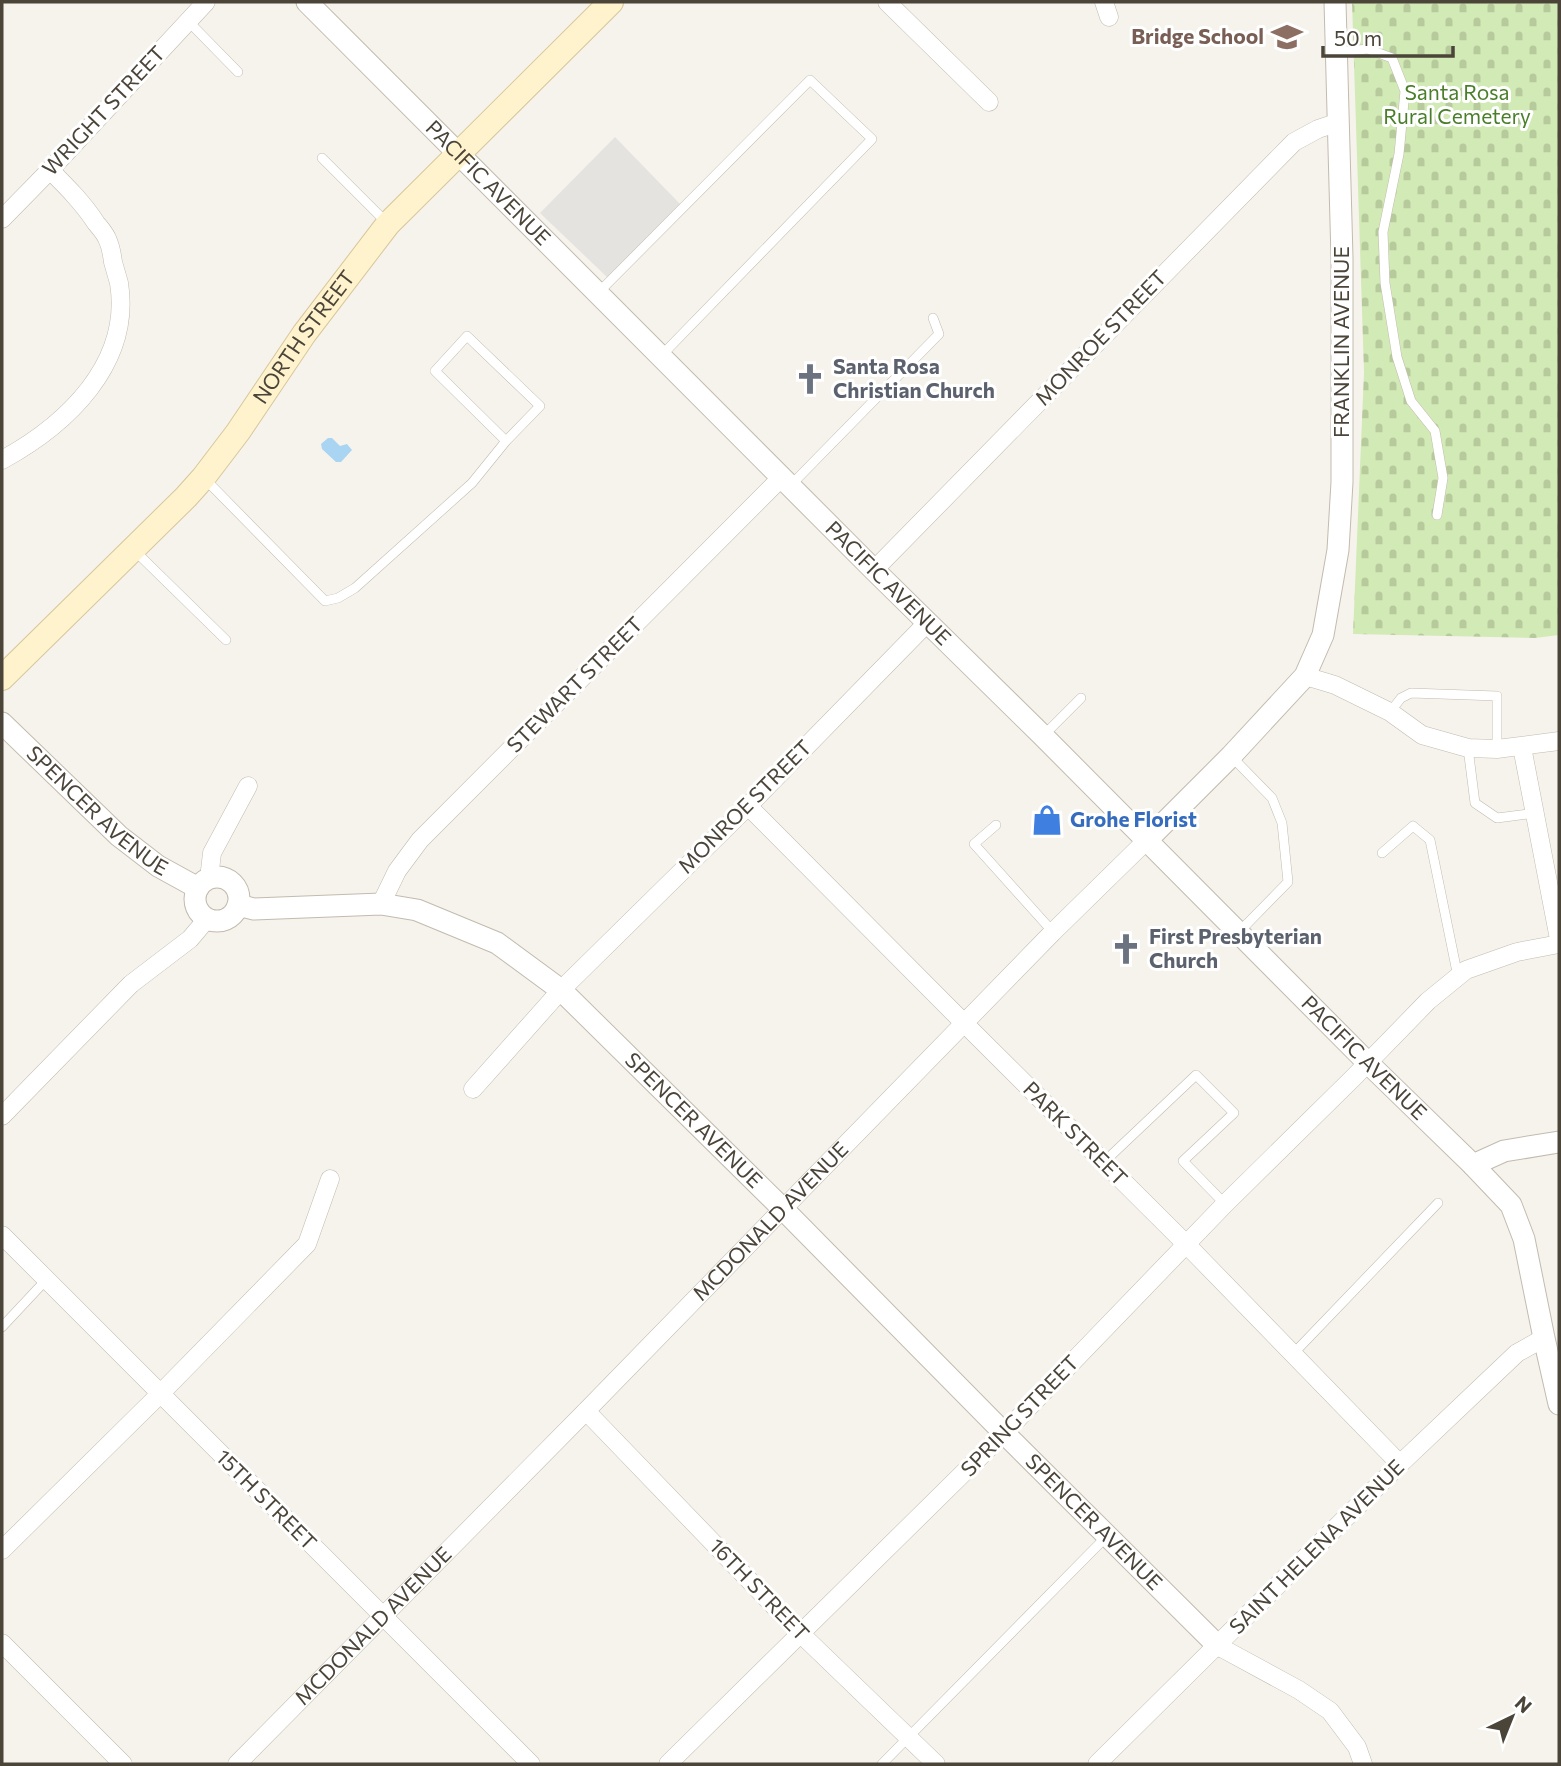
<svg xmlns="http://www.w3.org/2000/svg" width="1561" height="1766" font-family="Commissioner,sans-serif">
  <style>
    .cemetery { fill: url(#cemetery-stones) }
    .parking { fill: #e5e3e0 }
    .water { fill: #a9d4f2 }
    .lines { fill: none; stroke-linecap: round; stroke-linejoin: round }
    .service-casing { stroke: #c2bbae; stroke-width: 10 }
    .minor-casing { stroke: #c2bbae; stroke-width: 19 }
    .tertiary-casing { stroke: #c2bbae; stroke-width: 23 }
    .secondary-casing { stroke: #d6c79b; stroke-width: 26 }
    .service { stroke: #fff; stroke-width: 9 }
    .minor { stroke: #fff; stroke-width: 18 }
    .tertiary { stroke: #fff; stroke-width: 21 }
    .secondary { stroke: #fff3cd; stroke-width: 24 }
    .labels { text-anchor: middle; stroke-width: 6; stroke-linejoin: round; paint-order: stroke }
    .education-label { font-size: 21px; font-weight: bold; fill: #785e54; stroke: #fff; text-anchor: end }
    .park-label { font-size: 21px; fill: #4a7f2a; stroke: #fff }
    .street-label { font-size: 21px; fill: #4b4439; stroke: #fff }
    .worship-label { font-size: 21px; font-weight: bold; fill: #5b616d; stroke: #fff; text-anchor: start }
    .shop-label { font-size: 21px; font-weight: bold; fill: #366cbe; stroke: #fff; text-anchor: start }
  </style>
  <defs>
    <pattern id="cemetery-stones" width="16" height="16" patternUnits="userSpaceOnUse" patternTransform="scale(1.75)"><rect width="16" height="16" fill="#d2eab5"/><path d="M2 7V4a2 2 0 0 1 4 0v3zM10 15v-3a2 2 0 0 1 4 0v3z" fill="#b6ca9c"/></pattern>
  </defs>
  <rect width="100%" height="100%" fill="#f6f3ec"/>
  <path class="cemetery" d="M1352,2h207v633l-24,3 -182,-4 11,-262z"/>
  <path class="parking" d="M615,137l66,68 -73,73 -68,-65z"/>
  <path class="water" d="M328,438h4l8,8 7,-2 5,6 -11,12h-5l-14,-13 -1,-5z"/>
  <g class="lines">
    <defs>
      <path id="service" d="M188,21l50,51
        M1337,52l31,-3 24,9 13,33 -6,63 -16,78 2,51 12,74 14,44 24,30 8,47 -6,37
        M322,158l65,65
        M598,293l212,-213 62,59 -211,217
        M205,479l120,122 13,-3 17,-10 117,-105 34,-42 34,-35 -73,-70 -32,35 71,70
        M791,485l148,-151 -6,-16
        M135,551l91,89
        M1390,712l11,-14 10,-5 86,3v53
        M1043,736l38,-38
        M1468,748l7,55 22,15 38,-5
        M1231,756l41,42 10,25 6,59 -49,50
        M996,825l-22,19 79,88
        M1382,853l31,-27 17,14 28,137
        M1104,1162l92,-87 38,38 -51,48 42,43
        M2,1327l44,-47
        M1293,1354l145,-151
        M882,1764l225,-228"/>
      <g id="minor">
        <path d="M887,2l102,100"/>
        <path d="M1104,2l5,15"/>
        <path d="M2,219l48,-49 156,-168"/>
        <path d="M2,460c64,-35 130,-96 117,-177 -2,-7 -4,-14 -6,-21 -1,-7 -2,-15 -5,-21 -2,-7 -8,-13 -12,-18 -13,-20 -29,-36 -46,-53"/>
        <path d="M874,570l420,-428 24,-13 21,-7"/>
        <path d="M1305,676l30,9 55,27 32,23 46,13 29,1 62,-8"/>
        <path d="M1522,747l37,192"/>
        <path d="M748,806l217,218 221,220 214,220"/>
        <path d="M209,879l3,-26 36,-67"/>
        <path d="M381,904l16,-33 23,-31 362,-363"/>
        <path d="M473,1089l88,-99 187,-184 180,-184"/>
        <path d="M2,1116l129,-132 59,-45 17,-20"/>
        <path d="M2,1235l529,529"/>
        <path d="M586,1411l215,223 135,130"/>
        <path d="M2,1550l158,-156 147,-150 23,-65"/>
        <path d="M2,1643l121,121"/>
        <path d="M1218,1646l81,44 31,21 27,36 6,17"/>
        <path id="s1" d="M237,1764l349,-353 467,-479 94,-92"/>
        <path d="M668,1764l336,-331 221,-229 129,-127 74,-76 38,-31 51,-18 42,-8"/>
        <path d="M1097,1764l303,-300 117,-111 27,-15"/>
      </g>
      <g id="tertiary">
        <path id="s2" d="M307,2l567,568 169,166 325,327 105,102 38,40 13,34 20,99 15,66"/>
        <path id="s3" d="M2,723l117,113 39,30 40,22"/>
        <path d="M1147,840l84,-84 74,-80 18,-41 15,-85 4,-68v-224l-7,-256"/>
        <circle cx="217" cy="899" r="22"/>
        <path id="s4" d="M238,905l16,4 127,-5 36,6 80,33 64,47 222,219 221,224 214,213"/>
        <path d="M1473,1165l31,-14 55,-9"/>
      </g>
      <g id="secondary">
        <path id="s5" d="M2,678l184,-181 17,-19 35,-46 66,-98 84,-110 223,-222"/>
      </g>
    </defs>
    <use href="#service" class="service-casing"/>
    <use href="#minor" class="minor-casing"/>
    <use href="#tertiary" class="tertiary-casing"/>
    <use href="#secondary" class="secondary-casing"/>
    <use href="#service" class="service"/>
    <use href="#minor" class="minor"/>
    <use href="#tertiary" class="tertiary"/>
    <use href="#secondary" class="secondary"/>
  </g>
  <defs>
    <symbol id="school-bare" viewBox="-9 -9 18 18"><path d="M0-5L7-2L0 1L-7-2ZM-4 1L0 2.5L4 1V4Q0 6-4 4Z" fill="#8d6e63" stroke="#fff" stroke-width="2.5" paint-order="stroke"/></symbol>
    <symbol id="church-bare" viewBox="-9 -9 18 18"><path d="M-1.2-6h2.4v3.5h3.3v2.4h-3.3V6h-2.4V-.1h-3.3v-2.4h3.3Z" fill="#6b7280" stroke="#fff" stroke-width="2.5" paint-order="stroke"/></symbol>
    <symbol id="shop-bare" viewBox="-9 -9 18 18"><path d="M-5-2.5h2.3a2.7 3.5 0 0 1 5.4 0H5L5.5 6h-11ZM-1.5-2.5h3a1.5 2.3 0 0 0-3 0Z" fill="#3f7fe0" stroke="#fff" stroke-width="2.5" paint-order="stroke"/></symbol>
  </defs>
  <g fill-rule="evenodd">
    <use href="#school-bare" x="1265" y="15" width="44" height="44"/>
    <use href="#church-bare" x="788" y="357" width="44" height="44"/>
    <use href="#shop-bare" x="1025" y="798" width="44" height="44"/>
    <use href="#church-bare" x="1104" y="927" width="44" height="44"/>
  </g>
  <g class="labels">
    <g class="education-label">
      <text x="1264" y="44">Bridge School</text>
    </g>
    <g class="park-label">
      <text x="1457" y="100">Santa Rosa<tspan x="1457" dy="24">Rural Cemetery</tspan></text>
    </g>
    <g class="street-label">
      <text transform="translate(104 111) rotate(-47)" y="7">WRIGHT STREET</text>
      <text dy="7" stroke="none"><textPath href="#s2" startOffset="256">PACIFIC AVENUE</textPath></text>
      <text dy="7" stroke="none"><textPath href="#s5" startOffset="457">NORTH STREET</textPath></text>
      <text transform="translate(1101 338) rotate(-46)" y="7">MONROE STREET</text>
      <text transform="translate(1342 342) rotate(-90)" y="7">FRANKLIN AVENUE</text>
      <text dy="7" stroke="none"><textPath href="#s2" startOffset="822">PACIFIC AVENUE</textPath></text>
      <text transform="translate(575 685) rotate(-45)" y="7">STEWART STREET</text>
      <text transform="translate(745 807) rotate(-45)" y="7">MONROE STREET</text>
      <text dy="7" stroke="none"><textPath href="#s3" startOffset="130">SPENCER AVENUE</textPath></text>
      <text dy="7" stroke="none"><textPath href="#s2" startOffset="1494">PACIFIC AVENUE</textPath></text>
      <text dy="7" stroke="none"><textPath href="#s4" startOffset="532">SPENCER AVENUE</textPath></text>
      <text transform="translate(1075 1134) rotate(45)" y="7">PARK STREET</text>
      <text dy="7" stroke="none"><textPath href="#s1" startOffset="761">MCDONALD AVENUE</textPath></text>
      <text transform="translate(1020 1416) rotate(-46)" y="7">SPRING STREET</text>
      <text transform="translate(266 1500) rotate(45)" y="7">15TH STREET</text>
      <text dy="7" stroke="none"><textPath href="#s4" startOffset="1099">SPENCER AVENUE</textPath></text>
      <text transform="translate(1317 1547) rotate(-45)" y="7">SAINT HELENA AVENUE</text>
      <text transform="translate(759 1590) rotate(46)" y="7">16TH STREET</text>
      <text dy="7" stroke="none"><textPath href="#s1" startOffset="194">MCDONALD AVENUE</textPath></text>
    </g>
    <g class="worship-label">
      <text x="833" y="374">Santa Rosa<tspan x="833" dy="24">Christian Church</tspan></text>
      <text x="1149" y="944">First Presbyterian<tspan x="1149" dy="24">Church</tspan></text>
    </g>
    <g class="shop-label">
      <text x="1070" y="827">Grohe Florist</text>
    </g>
  </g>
  <rect width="1561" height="1766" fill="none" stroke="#4b4439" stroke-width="7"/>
  <g transform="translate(1512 1717) rotate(43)" stroke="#ffffff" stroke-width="5" paint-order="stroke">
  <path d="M0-5L12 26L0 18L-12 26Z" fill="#4b4439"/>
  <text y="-10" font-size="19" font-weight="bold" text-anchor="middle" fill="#4b4439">N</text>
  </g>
  <path d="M1323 46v10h130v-10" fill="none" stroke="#4b4439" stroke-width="3.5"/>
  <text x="1334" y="46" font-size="21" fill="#4b4439" stroke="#ffffff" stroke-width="5" paint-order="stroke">50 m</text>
</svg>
